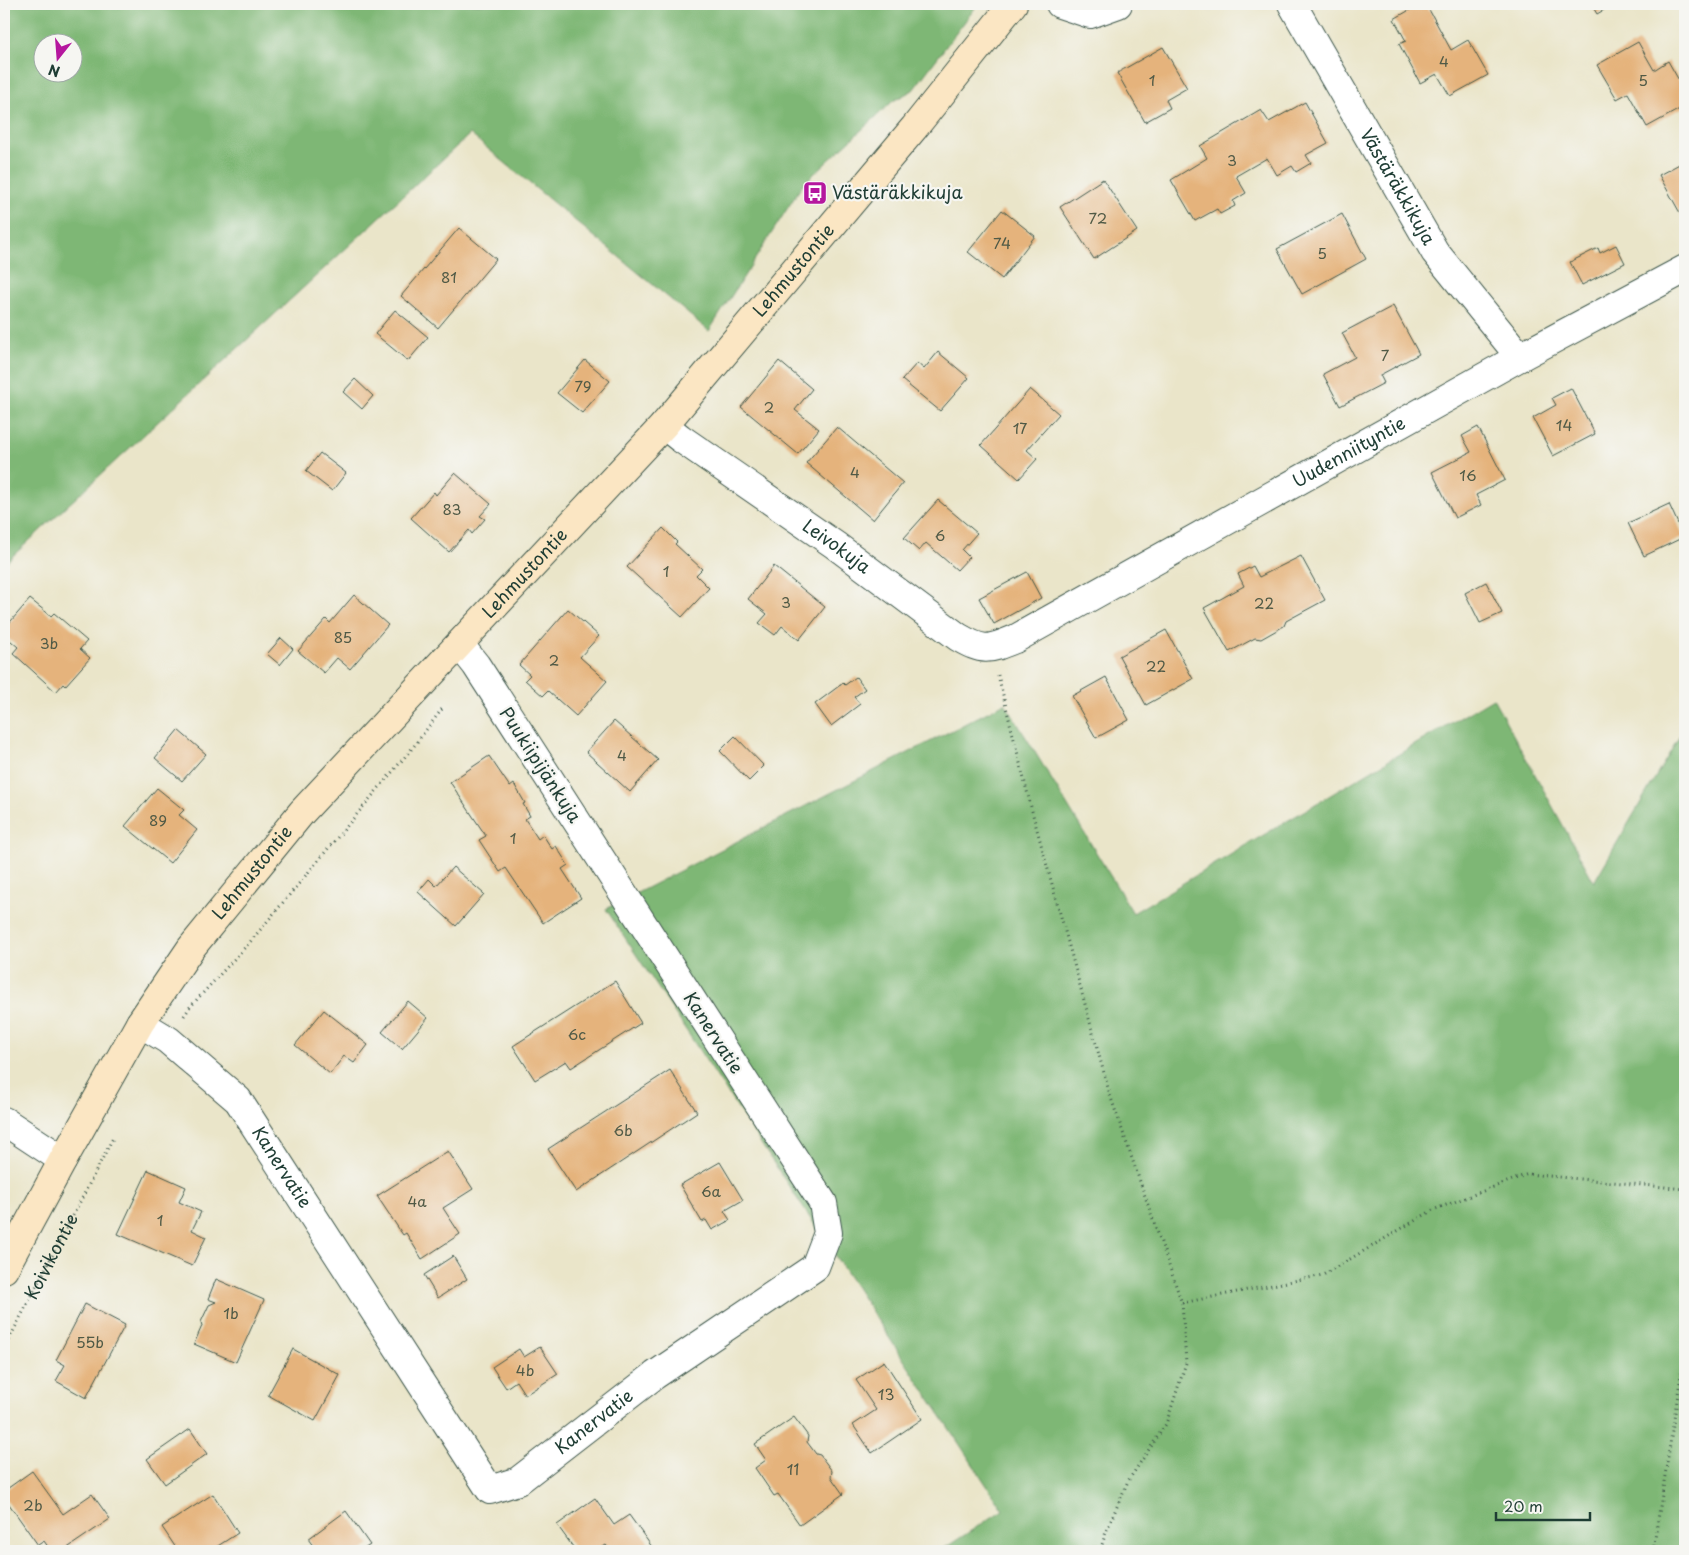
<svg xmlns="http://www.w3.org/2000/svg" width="1689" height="1555" font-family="'Playpen Sans',sans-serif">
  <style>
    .forest { fill: #7eb774; stroke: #4e7a54; fill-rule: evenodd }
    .building { fill: #e5b37b }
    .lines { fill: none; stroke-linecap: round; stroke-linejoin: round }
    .minor-casing { stroke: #3d564a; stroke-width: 30 }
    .secondary-casing { stroke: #3d564a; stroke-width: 30 }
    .path { stroke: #3d564a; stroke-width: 3; stroke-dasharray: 1 4; stroke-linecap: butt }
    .minor { stroke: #fff; stroke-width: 28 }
    .secondary { stroke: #fbe6c3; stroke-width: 28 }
    .labels { text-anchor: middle; stroke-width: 4.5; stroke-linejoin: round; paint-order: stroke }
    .number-label { font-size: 15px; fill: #505a46 }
    .street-label { font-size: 18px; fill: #1f3d34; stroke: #f6f6f2 }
    .poi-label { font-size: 18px; fill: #1f3d34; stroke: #f6f6f2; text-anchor: start }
  </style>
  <rect width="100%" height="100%" fill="#f6f6f2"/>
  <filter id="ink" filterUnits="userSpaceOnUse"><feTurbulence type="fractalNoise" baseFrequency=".02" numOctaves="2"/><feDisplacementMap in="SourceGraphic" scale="10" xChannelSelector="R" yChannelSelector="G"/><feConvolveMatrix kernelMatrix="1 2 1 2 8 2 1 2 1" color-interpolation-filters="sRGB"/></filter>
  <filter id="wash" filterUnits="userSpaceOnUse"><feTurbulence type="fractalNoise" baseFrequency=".0096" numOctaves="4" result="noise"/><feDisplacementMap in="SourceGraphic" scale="20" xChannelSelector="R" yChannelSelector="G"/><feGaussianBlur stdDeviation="1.12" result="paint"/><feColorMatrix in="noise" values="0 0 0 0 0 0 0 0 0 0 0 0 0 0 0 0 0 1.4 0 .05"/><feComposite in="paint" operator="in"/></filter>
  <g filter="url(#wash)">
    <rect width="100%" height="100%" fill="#eae5c9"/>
    <path class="forest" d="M4,4h974l-65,86 -20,11 -90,83 -94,147 -239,-197 -466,430zM42,42h30v30h-30z
      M1493,698l101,184 91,-155v824h-745l63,-41 -397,-601 399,-206 128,210z"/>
    <g id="blocks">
      <path class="building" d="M1420,4h6l25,46 17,-10 20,35 -38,21 -13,-22 -17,9 -21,-39 7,-3 -12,-22z
        M1591,4h23l-17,10z
        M1638,42l16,28 14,-9 17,30v15l-38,21 -19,-34 -11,6 -20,-34z
        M1163,47l24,41 -21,12 4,8 -25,14 -28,-49z
        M1305,102l23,41 -22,12 5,8 -15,9 -4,-6 -15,9 -10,-17 -31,18 10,17 -13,8 2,5 -15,8 -3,-5 -22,12 -24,-41 36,-22 -7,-12 61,-36 8,12z
        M1685,161v61l-26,-47z
        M1103,179l34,52 -43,28 -34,-52z
        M1002,210l33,26 -33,43 -34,-27z
        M1342,214l24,45 -64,35 -25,-45z
        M459,228l37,31 -58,69 -37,-32z
        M1616,245l9,18 -43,22 -12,-23 28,-14 2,5z
        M1393,306l26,48 -39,21 4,8 -44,23 -17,-32 32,-17 -13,-24z
        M395,310l33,27 -20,24 -33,-27z
        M938,352l31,26 -29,33 -38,-31 15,-17 7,6z
        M585,360l25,21 -28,32 -25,-20z
        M779,361l33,28 -17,21 24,19 -21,25 -57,-47z
        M355,379l18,17 -11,13 -19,-17z
        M1571,388l24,46 -42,22 -20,-38 23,-13 -4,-7z
        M1030,389l29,25 -32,36 10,9 -18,20 -38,-34z
        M837,427l66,56 -30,37 -67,-57z
        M1478,427l27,53 -29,15 5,10 -26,13 -23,-46 39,-20 -9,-16z
        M320,453l26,20 -14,18 -26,-20z
        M455,473l36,31 -11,12 5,3 -13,15 -3,-4 -20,22 -38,-34 23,-26 2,3z
        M938,500l39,33 -15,17 7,7 -12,13 -31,-27 -7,8 -15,-13z
        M1669,504l15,33 -40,19 -16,-33z
        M663,528l14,14 -2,2 27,25 -6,6 13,13 -27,29 -55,-50z
        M1301,556l24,44 -39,21 -2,5 -23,13 -6,-1 -26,14 -25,-44 40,-22 -6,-12 15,-8 6,11z
        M774,566l51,41 -26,33 -17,-14 -7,9 -16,-12 8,-9 -19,-15z
        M1027,572l14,26 -47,26 -15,-26z
        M1486,582l16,31 -22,10 -15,-30z
        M354,595l34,30 -38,44 -13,-11 -13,15 -26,-22 28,-32 4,4z
        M30,599l21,17 3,-3 33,28 -7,8 10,9 -25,28 -2,-2 -7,8 -43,-39 5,-6 -14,-12v-6z
        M568,609l31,27 -19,21 27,24 -31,35 -28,-25 -5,5 -18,-16 5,-5 -11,-10z
        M1166,630l27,49 -47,26 -27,-49z
        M281,638l12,11 -13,16 -13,-11z
        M856,677l9,12 -11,8 6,7 -29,22 -16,-22 28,-21 2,2z
        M1106,677l23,43 -33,18 -24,-42z
        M614,721l44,39 -28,32 -44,-40z
        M178,730l28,24 -24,27 -27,-23z
        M735,736l29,30 -15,15 -29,-30z
        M489,756l21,31 4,-3 11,19 -2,1 7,12 -5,3 13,20 5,-4 9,14 4,-3 12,19 -6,4 19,29 -38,25 -37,-55 -6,4 -21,-32 7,-4 -36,-54z
        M157,788l27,22 -5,5 18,15 -27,33 -45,-37z
        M453,867l31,27 -28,32 -38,-34 11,-13 7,7z
        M615,981l26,42 -70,45 -5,-7 -31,19 -22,-34z
        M408,1001l20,17 -26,31 -20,-17z
        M324,1010l44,35 -14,18 -10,-7 -14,18 -35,-29z
        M670,1070l27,42 -121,80 -28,-43z
        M448,1151l25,38 -30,19 17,26 -38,25 -16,-26 -3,2 -26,-39z
        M720,1162l23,38 -19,11 6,9 -18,10 -6,-10 -4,2 -22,-37z
        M148,1170l38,17 -7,15 22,10 -9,18 14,7 -14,29 -74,-32z
        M453,1256l14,23 -29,19 -14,-23z
        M216,1279l48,21 -28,62 -42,-18 8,-18 -1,-4 8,-17 7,-3 -8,-3z
        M85,1304l40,21 -39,73 -30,-17 9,-16 -9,-5z
        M540,1347l18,27 -33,21 -9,-14 -10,7 -14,-21 27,-18 5,8z
        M293,1349l47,26 -25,46 -47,-26z
        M884,1361l38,58 -50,34 -19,-28 23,-15 -20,-30z
        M794,1417l14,19 -1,6 9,12 4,1 12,16 -1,6 12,17 -43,31 -22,-31 -4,2 -19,-28 11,-8 -11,-16z
        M190,1429l17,25 -42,30 -18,-25z
        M32,1471l31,43 29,-20 18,25 -47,32h-12l-7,-10 -6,4 -34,-48v-6z
        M213,1494l25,39 -28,18h-32l-16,-24z
        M595,1498l19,27 15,-10 26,36h-44l-5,-6 -9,6h-21l-19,-26z
        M346,1511l24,34 -9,6h-44l-9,-12z"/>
    </g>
  </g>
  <g filter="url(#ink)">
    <use href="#blocks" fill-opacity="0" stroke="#3d564a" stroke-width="1"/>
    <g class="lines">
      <defs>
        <g id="minor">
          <path d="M1060,4l30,10 28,-10"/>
          <path id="s2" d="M1292,4l143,248 85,105"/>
          <path id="s3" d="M664,425l16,13 155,107 123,92c26,15 30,13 57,2l505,-282 165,-88"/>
          <path id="s4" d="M140,1023l28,17 70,60 252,390 28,-9 137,-106 160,-108 13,-34 -5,-30 -347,-538 -16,-20"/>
          <path d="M4,1121l59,39"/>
        </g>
        <g id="secondary">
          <path id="s5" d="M4,1269l59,-109 77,-137 51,-75 111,-136 362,-387 250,-297 99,-124"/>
        </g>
      </defs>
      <use href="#minor" class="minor-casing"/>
      <use href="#secondary" class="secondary-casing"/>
      <g class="path">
        <path d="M998,675l35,140 77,280 72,208 4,60 -20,61 -38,57 -22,51 -6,19"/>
        <path d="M184,1016l6,-9 60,-65 164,-196 28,-37"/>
        <path d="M1182,1303l141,-28 110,-65 95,-36 157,15"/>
        <path id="s1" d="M4,1349l110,-213"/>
        <path d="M1653,1551l32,-201"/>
      </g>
      <use href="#minor" class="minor"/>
      <use href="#secondary" class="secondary"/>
    </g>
  </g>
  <defs>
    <symbol id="bus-square" viewBox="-11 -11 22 22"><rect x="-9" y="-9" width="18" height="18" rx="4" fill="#b5179e" stroke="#f6f6f2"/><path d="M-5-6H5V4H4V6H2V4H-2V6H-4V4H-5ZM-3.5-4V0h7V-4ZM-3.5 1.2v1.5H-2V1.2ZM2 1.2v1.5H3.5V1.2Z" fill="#fff"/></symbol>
  </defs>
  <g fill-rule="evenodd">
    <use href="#bus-square" x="801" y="179" width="28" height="28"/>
  </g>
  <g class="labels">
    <g class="number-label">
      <text x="1444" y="67">4</text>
      <text x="1152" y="86">1</text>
      <text x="1643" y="86">5</text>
      <text x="1232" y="166">3</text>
      <text x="1098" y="224">72</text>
      <text x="1002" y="249">74</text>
      <text x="1322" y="259">5</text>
      <text x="449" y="283">81</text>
      <text x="1385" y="361">7</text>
      <text x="583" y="392">79</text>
      <text x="769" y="413">2</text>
      <text x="1564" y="431">14</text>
      <text x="1020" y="434">17</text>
      <text x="855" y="478">4</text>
      <text x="1468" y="481">16</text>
      <text x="452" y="515">83</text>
      <text x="940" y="541">6</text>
      <text x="666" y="577">1</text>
      <text x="786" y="608">3</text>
      <text x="1264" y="609">22</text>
      <text x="343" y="643">85</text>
      <text x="49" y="649">3b</text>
      <text x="554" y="666">2</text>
      <text x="1156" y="672">22</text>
      <text x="622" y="761">4</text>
      <text x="158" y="826">89</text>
      <text x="513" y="844">1</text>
      <text x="577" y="1040">6c</text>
      <text x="623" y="1136">6b</text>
      <text x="711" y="1197">6a</text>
      <text x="417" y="1207">4a</text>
      <text x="160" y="1226">1</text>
      <text x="231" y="1319">1b</text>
      <text x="90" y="1348">55b</text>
      <text x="525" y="1376">4b</text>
      <text x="886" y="1400">13</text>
      <text x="793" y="1475">11</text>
      <text x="33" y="1511">2b</text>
    </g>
    <g class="street-label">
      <text dy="6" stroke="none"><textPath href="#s2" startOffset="211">Västäräkkikuja</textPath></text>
      <text dy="6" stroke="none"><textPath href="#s5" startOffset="1279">Lehmustontie</textPath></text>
      <text dy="6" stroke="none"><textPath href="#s3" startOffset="806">Uudenniityntie</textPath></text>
      <text dy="6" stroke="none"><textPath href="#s3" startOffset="211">Leivokuja</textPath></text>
      <text dy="6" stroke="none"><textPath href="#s5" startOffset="874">Lehmustontie</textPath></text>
      <text transform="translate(540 765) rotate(57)" y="6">Puukiipijänkuja</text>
      <text dy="6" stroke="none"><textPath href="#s5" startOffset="469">Lehmustontie</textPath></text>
      <text transform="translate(713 1033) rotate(57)" y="6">Kanervatie</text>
      <text dy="6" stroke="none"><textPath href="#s4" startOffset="205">Kanervatie</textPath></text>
      <text dy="6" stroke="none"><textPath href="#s1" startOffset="104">Koivikontie</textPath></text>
      <text dy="6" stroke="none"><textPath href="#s4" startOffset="715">Kanervatie</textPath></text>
    </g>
    <g class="poi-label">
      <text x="832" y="199">Västäräkkikuja</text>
    </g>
  </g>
  <rect width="1689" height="1555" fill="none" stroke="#f6f6f2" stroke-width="20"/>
  <g transform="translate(58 58) rotate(197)"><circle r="24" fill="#f6f6f2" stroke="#a0aca6"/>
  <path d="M0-4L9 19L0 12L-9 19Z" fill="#b5179e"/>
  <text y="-8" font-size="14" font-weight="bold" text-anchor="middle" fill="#1f3d34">N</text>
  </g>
  <path d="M1496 1512v8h94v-8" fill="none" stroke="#1f3d34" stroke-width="2.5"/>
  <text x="1504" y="1512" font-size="15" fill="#1f3d34" stroke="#f6f6f2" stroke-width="4" paint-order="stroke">20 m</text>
</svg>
